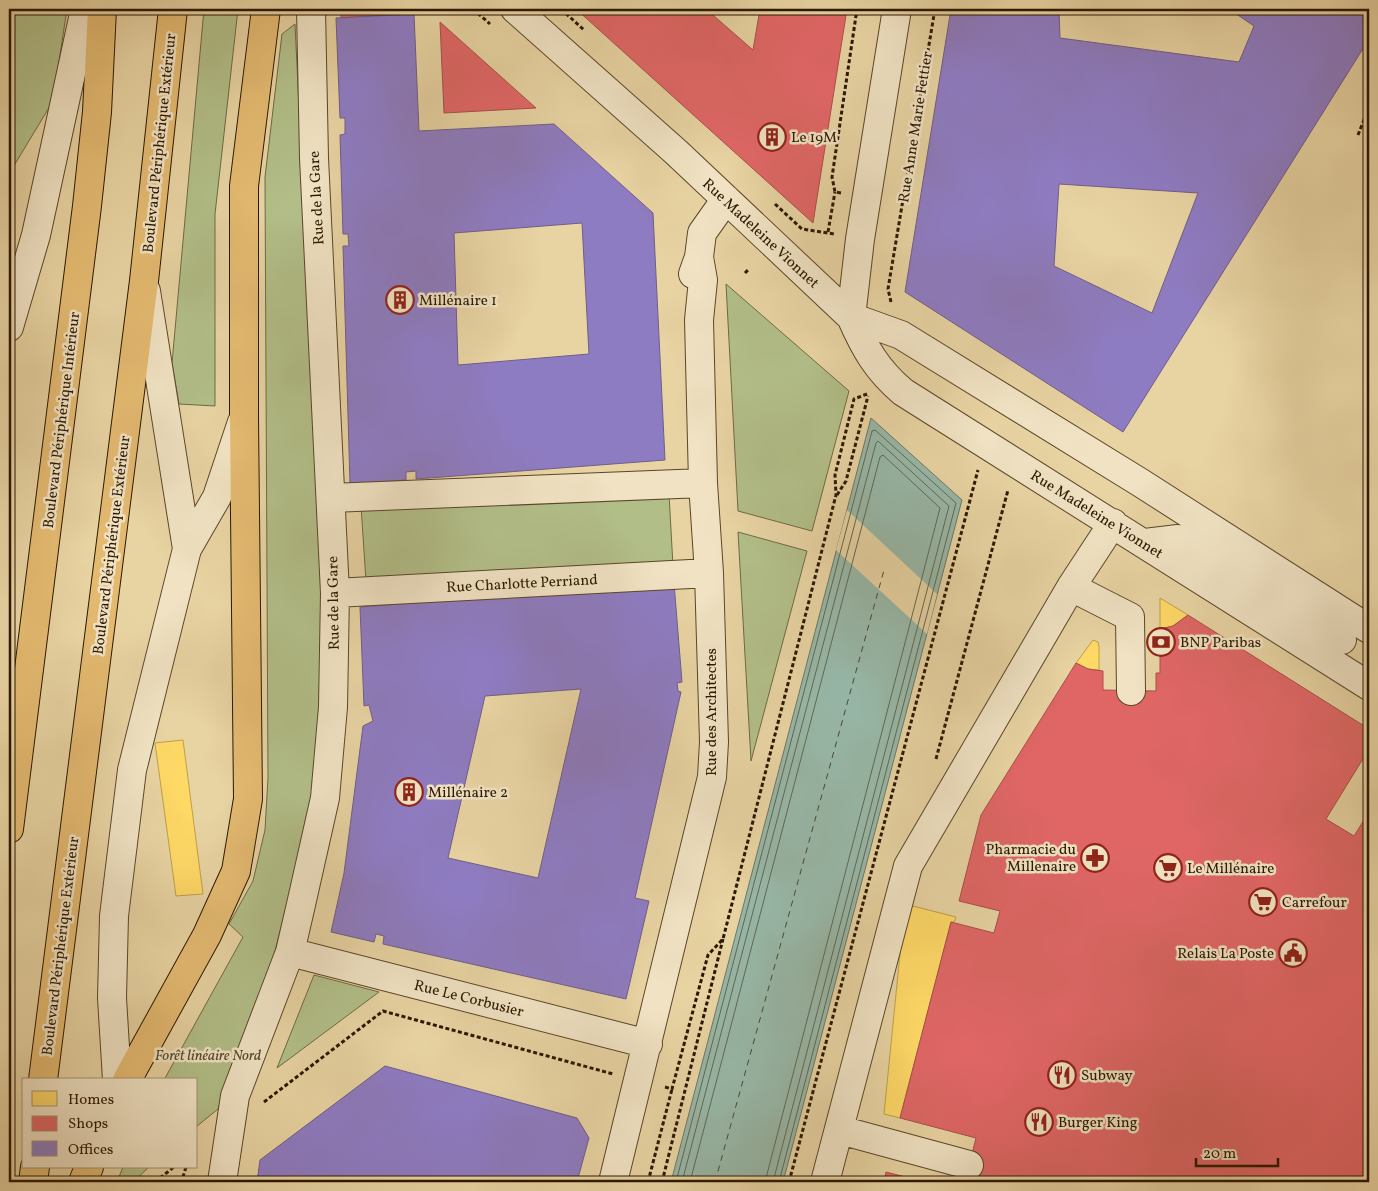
<svg xmlns="http://www.w3.org/2000/svg" width="1378" height="1191" font-family="Vollkorn,serif">
  <style>
    .green { fill: #b2be88; stroke: #6e6a44 }
    .water { fill: #97b7a7; stroke: #6c7764 }
    .pier { fill: #e8d3a2 }
    .homes { fill: #ffd966; stroke: #bf9f47 }
    .shops { fill: #e06666; stroke: #aa4e47 }
    .offices { fill: #8e7cc3; stroke: #705e88; fill-rule: evenodd }
    .lines { fill: none; stroke-linecap: round; stroke-linejoin: round }
    .shore { stroke: #616754; stroke-width: 1 }
    .ferry { stroke: #4b4732; stroke-width: 1; stroke-dasharray: 6 5; stroke-linecap: butt }
    .minor-casing { stroke: #5a4628; stroke-width: 30 }
    .highway-casing { stroke: #2b1700; stroke-width: 30 }
    .path { stroke: #2b1700; stroke-width: 3; stroke-dasharray: 4 2.5; stroke-linecap: butt }
    .minor { stroke: #f0e2c3; stroke-width: 28 }
    .highway { stroke: #e4ba71; stroke-width: 28 }
    .labels { text-anchor: middle; stroke-width: 5; stroke-linejoin: round; paint-order: stroke }
    .street-label { font-size: 15px; fill: #2b1700; stroke: #f0e2c3 }
    .poi-label { font-size: 15px; fill: #2b1700; stroke: #f0e2c3; text-anchor: start }
    .park-label { font-size: 15px; font-style: italic; fill: #544929; stroke: #f0e2c3 }
  </style>
  <rect width="100%" height="100%" fill="#e8d3a2"/>
  <filter id="stains"><feTurbulence type="fractalNoise" baseFrequency=".004" numOctaves="4"/><feColorMatrix values="0 0 0 0 .2 0 0 0 0 .09 0 0 0 0 .02 0 0 0 .5 -.17"/></filter>
  <radialGradient id="worn" r=".72"><stop offset=".6" stop-color="#630" stop-opacity="0"/><stop offset="1" stop-color="#630" stop-opacity=".3"/></radialGradient>
  <path class="green" d="M9,9h58l-14,92 -44,73z
    M204,9h34l-23,205v192l-36,-2 -7,-41z
    M295,24l29,605 -9,163 -43,171 -54,146 -22,18v-47h-32l79,-143 -14,-13 24,-43 12,-51 3,-52 -3,-601 17,-143z
    M726,284l123,107 -37,140 -74,-20z
    M669,494l4,72 -307,15 -5,-75z
    M738,532l69,19 -56,210z
    M314,975l65,17 -102,76z
    M123,1167h26l-16,15h-16z"/>
  <path class="water" d="M871,418l91,82 -179,682h-112z"/>
  <path class="pier" d="M847,510l90,84 -10,40 -91,-84z"/>
  <path class="homes" d="M1160,598l28,17 -15,11 -13,3z
    M1093,640l5,2 1,4v24l-11,-1 -12,-6z
    M183,740l20,154 -27,2 -21,-153z
    M905,904l51,13 -2,5h-3l-51,196 -16,-4z"/>
  <path class="shops" d="M341,9h67l1,5 -68,4z
    M576,9h130l47,41 7,-41h87l-34,214z
    M440,22l96,86 -92,5z
    M1188,615l181,114v20l-43,70 28,17 15,-24v370h-404l11,-44 -76,-20 51,-196 43,11 6,-22 -41,-10 22,-86 95,-152 12,6 15,2v19l53,1v-18h4v-44l13,-3z
    M886,1172l39,10h-41z"/>
  <path class="offices" d="M951,9h108l1,29 179,24 15,-36 -25,-17h140v30l-246,393 -218,-140zM1059,184l139,9 -46,120 -98,-47z
    M414,14l5,117 135,-7 99,89 12,247 -249,19v-8l-10,1v8l-56,4 -7,-238h6l-1,-12h-5l-3,-99 5,-1v-16h-5l-4,-100zM582,223l7,131 -131,11 -4,-132z
    M674,583l8,99 -5,1 1,8 3,1 -46,206 14,3 -23,98 -243,-55 1,-8 -8,-2 -2,8 -43,-10 13,-59 19,-147 10,-5 -4,-16 -5,1 -4,-99zM581,689l-43,189 -90,-20 37,-162z
    M385,1066l192,52 12,20 -12,44h-320l3,-22z"/>
  <g class="lines">
    <path class="shore" d="M676,1182l196,-751 3,-1 81,73 -177,679
      M682,1182l194,-739 2,-2 71,65 -176,676
      M690,1182l190,-725 3,-2 57,53 -175,674"/>
    <path class="ferry" d="M715,1182l169,-612"/>
    <defs>
      <path id="minor" d="M515,9l161,143 175,165c14,32 26,53 52,75l466,294
        M693,274l6,-17 3,-24 24,-34
        M146,291l41,258
        M851,317l50,18 240,148 228,146
        M851,317l9,-78 37,-230
        M9,327l27,-92 49,-226
        M331,498l372,-15
        M1145,543l33,-4 164,101
        M1071,587l59,30 1,74
        M335,593l374,-20
        M290,952l358,92
        M117,1080l-5,-82 2,-82 18,-146 55,-221 30,-52 25,-75
        M840,1130l129,35
        M222,1182l13,-86 55,-144 10,-43 25,-111 8,-91 2,-114 -21,-435 -3,-149
        M613,1182l99,-405 2,-35 -5,-169 -6,-90 -4,-163 4,-40 -4,-23
        M825,1182l83,-316 163,-279 42,-64"/>
      <path id="highway" d="M9,829l78,-623 10,-94 5,-103
        M43,1080l101,-799 29,-272
        M127,1080l80,-145 29,-64 12,-72 -4,-381v-232l22,-177
        M33,1182l2,-15
        M83,1182l6,-15"/>
    </defs>
    <use href="#minor" class="minor-casing"/>
    <use href="#highway" class="highway-casing"/>
    <path class="path" d="M473,9l17,15
      M561,9l23,21
      M1358,135l11,-28
      M841,193l-6,-1 -3,-15 25,-168
      M775,204l27,25 32,5
      M828,232l7,-40
      M745,273l4,-4
      M891,302l-3,-13 47,-280
      M837,495l9,-14 22,-85
      M936,759l72,-269
      M665,1087l7,2 36,-134 15,-16 113,-444 -1,-20 19,-76 13,-5
      M264,1102l119,-91 230,63
      M155,1182l19,-15
      M179,1182l3,-2 4,-13
      M648,1182l24,-93
      M662,1182l61,-243
      M789,1182l189,-712"/>
    <use href="#minor" class="minor"/>
    <use href="#highway" class="highway"/>
  </g>
  <defs>
    <symbol id="building-ring" viewBox="-11 -11 22 22"><circle r="9.5" fill="#f0e2c3" stroke="#8f2418" stroke-width="1.5"/><path d="M-4-6H4V6H1V3H-1V6H-4ZM-2.5-4.3h1.7v1.8h-1.7ZM.8-4.3h1.7v1.8H.8ZM-2.5-1h1.7V.8h-1.7ZM.8-1h1.7V.8H.8Z" fill="#8f2418"/></symbol>
    <symbol id="bank-ring" viewBox="-11 -11 22 22"><circle r="9.5" fill="#f0e2c3" stroke="#8f2418" stroke-width="1.5"/><path d="M-6-4H6V4H-6ZM0-2.3a2.3 2.3 0 1 0 0 4.6a2.3 2.3 0 1 0 0-4.6Z" fill="#8f2418"/></symbol>
    <symbol id="pharmacy-ring" viewBox="-11 -11 22 22"><circle r="9.5" fill="#f0e2c3" stroke="#8f2418" stroke-width="1.5"/><path d="M-2-6h4v4h4v4h-4v4h-4v-4h-4v-4h4Z" fill="#8f2418"/></symbol>
    <symbol id="supermarket-ring" viewBox="-11 -11 22 22"><circle r="9.5" fill="#f0e2c3" stroke="#8f2418" stroke-width="1.5"/><path d="M-6-5.5h2.5l.6 2H6L4.5 2H-2.5L-4.4-4H-6ZM-1.5 3.2a1.3 1.3 0 1 0 .1 0ZM3 3.2a1.3 1.3 0 1 0 .1 0Z" fill="#8f2418"/></symbol>
    <symbol id="civic-ring" viewBox="-11 -11 22 22"><circle r="9.5" fill="#f0e2c3" stroke="#8f2418" stroke-width="1.5"/><path d="M-.6-6.5H3V-4.5H.6V-3L4-1V1h2V6H-6V1h2V-1L-.6-3ZM-1.2 2.5V6h2.4V2.5Z" fill="#8f2418"/></symbol>
    <symbol id="restaurant-ring" viewBox="-11 -11 22 22"><circle r="9.5" fill="#f0e2c3" stroke="#8f2418" stroke-width="1.5"/><path d="M-5-6h1v4h1v-4h1v4h1v-4h1v5L-1.5 .5V6h-2V.5L-5-1ZM5-6V6H3V1.5H1.5Q1.5-4 5-6Z" fill="#8f2418"/></symbol>
  </defs>
  <g fill-rule="evenodd">
    <use href="#building-ring" x="756" y="121" width="32" height="32"/>
    <use href="#building-ring" x="384" y="284" width="32" height="32"/>
    <use href="#bank-ring" x="1145" y="626" width="32" height="32"/>
    <use href="#building-ring" x="393" y="776" width="32" height="32"/>
    <use href="#pharmacy-ring" x="1079" y="842" width="32" height="32"/>
    <use href="#supermarket-ring" x="1152" y="852" width="32" height="32"/>
    <use href="#supermarket-ring" x="1247" y="886" width="32" height="32"/>
    <use href="#civic-ring" x="1277" y="937" width="32" height="32"/>
    <use href="#restaurant-ring" x="1046" y="1059" width="32" height="32"/>
    <use href="#restaurant-ring" x="1023" y="1106" width="32" height="32"/>
  </g>
  <g class="labels">
    <g class="street-label">
      <text transform="translate(915 127) rotate(-81)" y="5">Rue Anne Marie Fettier</text>
      <text transform="translate(159 143) rotate(-84)" y="5">Boulevard Périphérique Extérieur</text>
      <text transform="translate(316 198) rotate(-93)" y="5">Rue de la Gare</text>
      <text transform="translate(761 233) rotate(43)" y="5">Rue Madeleine Vionnet</text>
      <text transform="translate(61 420) rotate(-83)" y="5">Boulevard Périphérique Intérieur</text>
      <text transform="translate(1097 514) rotate(32)" y="5">Rue Madeleine Vionnet</text>
      <text transform="translate(111 545) rotate(-83)" y="5">Boulevard Périphérique Extérieur</text>
      <text transform="translate(522 583) rotate(-3)" y="5">Rue Charlotte Perriand</text>
      <text transform="translate(333 603) rotate(-91)" y="5">Rue de la Gare</text>
      <text transform="translate(711 712) rotate(-90)" y="5">Rue des Architectes</text>
      <text transform="translate(60 946) rotate(-83)" y="5">Boulevard Périphérique Extérieur</text>
      <text transform="translate(469 998) rotate(14)" y="5">Rue Le Corbusier</text>
    </g>
    <g class="poi-label">
      <text x="791" y="142">Le 19M</text>
      <text x="419" y="305">Millénaire 1</text>
      <text x="1180" y="647">BNP Paribas</text>
      <text x="428" y="797">Millénaire 2</text>
      <text x="1076" y="854" text-anchor="end">Pharmacie du<tspan x="1076" dy="17">Millenaire</tspan></text>
      <text x="1187" y="873">Le Millénaire</text>
      <text x="1282" y="907">Carrefour</text>
      <text x="1274" y="958" text-anchor="end">Relais La Poste</text>
      <text x="1081" y="1080">Subway</text>
      <text x="1058" y="1127">Burger King</text>
    </g>
    <g class="park-label">
      <text x="208" y="1060">Forêt linéaire Nord</text>
    </g>
  </g>
  <rect width="1378" height="1191" fill="none" stroke="#e8d3a2" stroke-width="30"/>
  <rect x="10" y="10" width="1358" height="1171" fill="none" stroke="#2b1700" stroke-width="2.5"/>
  <rect x="15" y="15" width="1348" height="1161" fill="none" stroke="#2b1700"/>
  <rect x="22" y="1078" width="175" height="90" fill="#f0e2c3" stroke="#a19175"/>
  <rect x="32" y="1091" width="25" height="15" fill="#ffd966" stroke="#a19175"/>
  <text x="68" y="1104" font-size="15" fill="#2b1700">Homes</text>
  <rect x="32" y="1116" width="25" height="15" fill="#e06666" stroke="#a19175"/>
  <text x="68" y="1128" font-size="15" fill="#2b1700">Shops</text>
  <rect x="32" y="1141" width="25" height="15" fill="#8e7cc3" stroke="#a19175"/>
  <text x="68" y="1154" font-size="15" fill="#2b1700">Offices</text>
  <path d="M1196 1158v8h82v-8" fill="none" stroke="#2b1700" stroke-width="2.5"/>
  <text x="1203" y="1158" font-size="15" fill="#2b1700" stroke="#f0e2c3" stroke-width="4" paint-order="stroke">20 m</text>
  <rect width="100%" height="100%" filter="url(#stains)"/>
  <rect width="100%" height="100%" fill="url(#worn)"/>
</svg>
